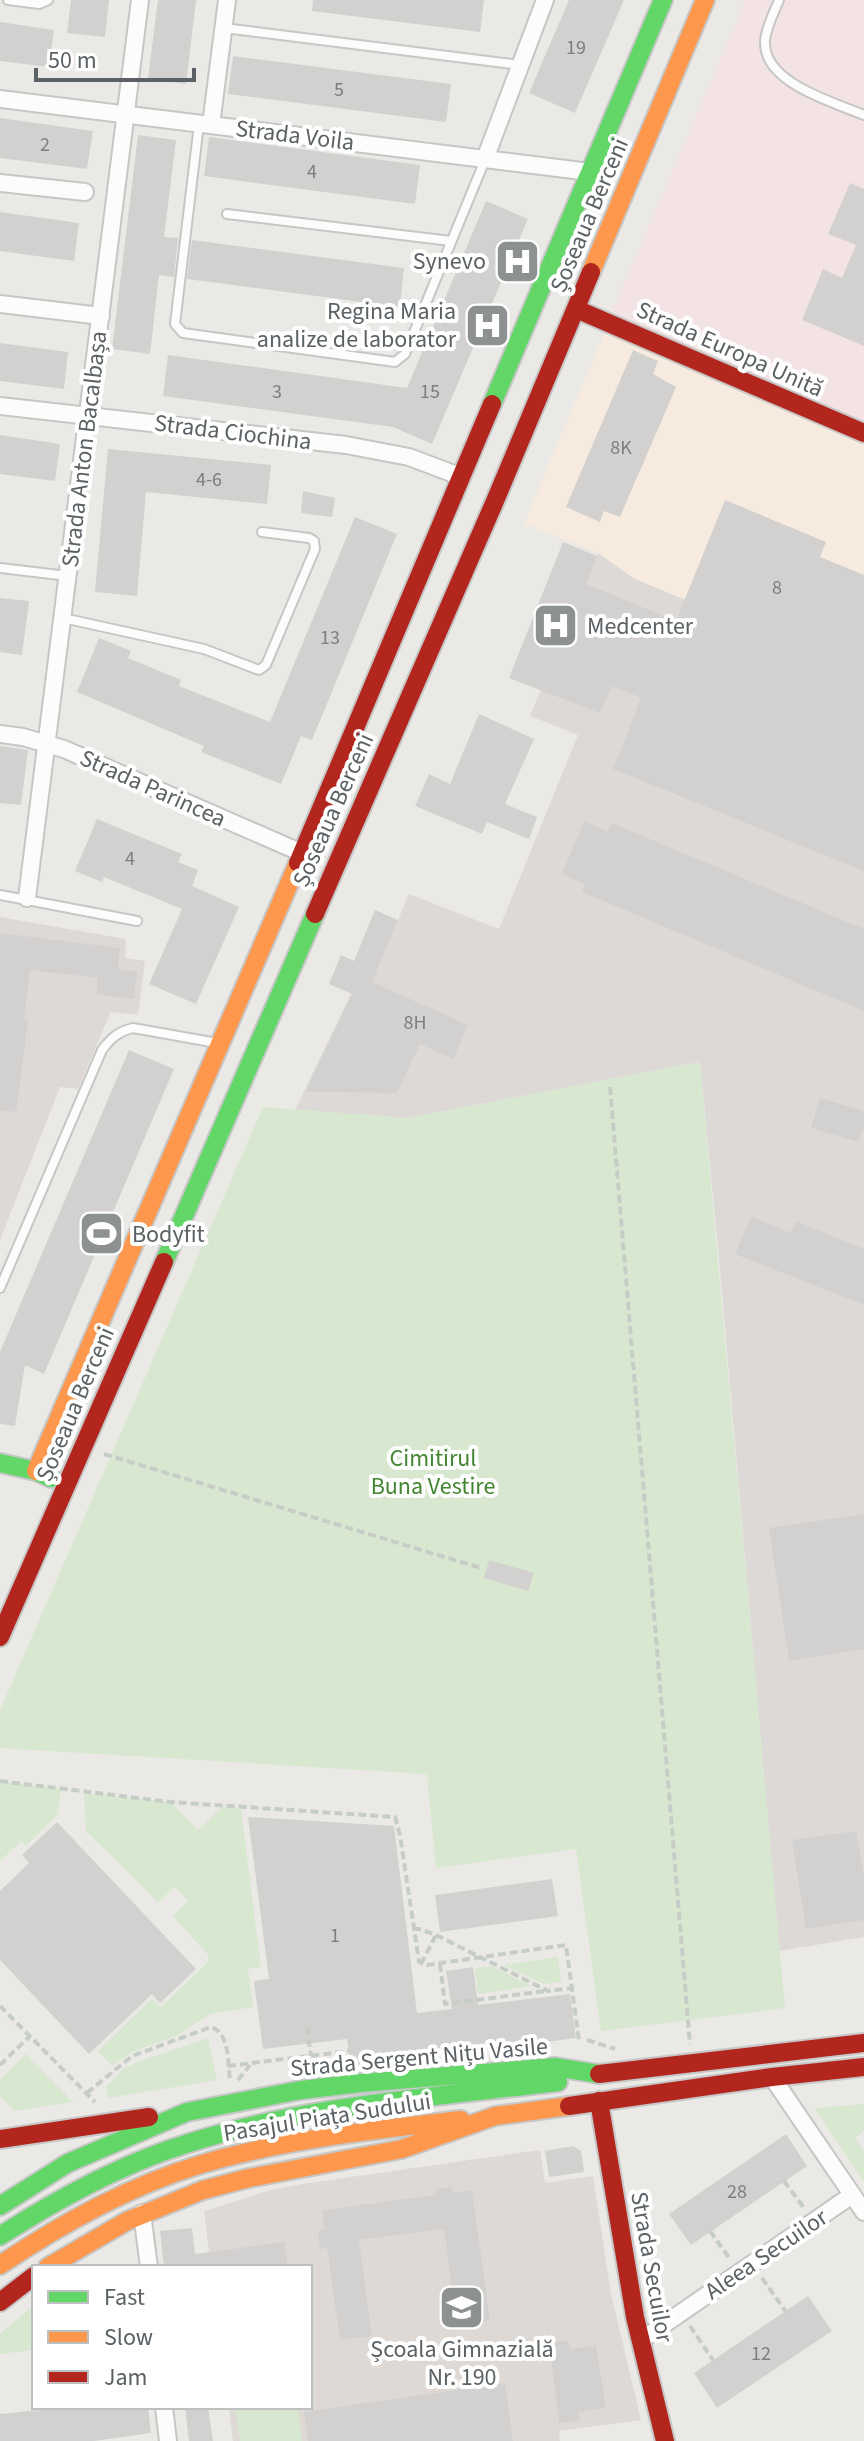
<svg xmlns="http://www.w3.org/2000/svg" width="864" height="2441" font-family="'Source Sans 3',sans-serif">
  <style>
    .commercial { fill: #f6ebde }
    .industrial { fill: #dcd9d7 }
    .education { fill: #ded9d5 }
    .medical { fill: #f4e3e4 }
    .green { fill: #d8e8d0 }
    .building { fill: #d3d1d0 }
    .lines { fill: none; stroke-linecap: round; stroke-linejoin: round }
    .lane-casing { stroke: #c6c6c6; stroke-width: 12 }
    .street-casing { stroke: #c6c6c6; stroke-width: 20 }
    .fast-casing { stroke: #c6c7c7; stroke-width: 22 }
    .slow-casing { stroke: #c6c7c7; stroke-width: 22 }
    .jam-casing { stroke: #c6c7c7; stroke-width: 22 }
    .path { stroke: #c6cdc7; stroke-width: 4; stroke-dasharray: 8 4; stroke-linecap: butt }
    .lane { stroke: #fcfcfb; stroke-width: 8 }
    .street { stroke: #fcfcfb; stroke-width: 16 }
    .fast { stroke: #63d668; stroke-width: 18 }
    .slow { stroke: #ff974d; stroke-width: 18 }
    .jam { stroke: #b3261e; stroke-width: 18 }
    .labels { text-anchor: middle; stroke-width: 8; stroke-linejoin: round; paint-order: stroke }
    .number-label { font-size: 20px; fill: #7a7e80 }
    .street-label { font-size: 24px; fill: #5b6164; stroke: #fff }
    .poi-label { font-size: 24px; fill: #5b6164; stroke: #fff; text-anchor: end }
    .park-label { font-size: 24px; fill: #438531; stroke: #fff }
  </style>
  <rect width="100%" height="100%" fill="#ebe9e6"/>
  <path class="commercial" d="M609,323l255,110v247l-231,-102 -35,-25 -74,-30z"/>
  <path class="industrial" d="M598,553l35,25 231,97v1262l-85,14 -60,-693 -19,-196 -292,56 -113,-8 56,-116 6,2 20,-26 32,-76 90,35 79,-194 -48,-19z"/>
  <path class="education" d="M0,917l126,22 -1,19 20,3 -7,54 -27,-3 -33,77 -18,-2 -60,153z
    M540,2150l5,33 48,-7 18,118 30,126 -82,11 1,10h-327l-4,-34h81v-140h-99l-7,-56 67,-21 31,-6z"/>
  <path class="medical" d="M746,0h118v424l-253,-110z"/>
  <path class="green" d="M700,1062l85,946 -184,23 -25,-182 -140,19 -9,-94 -427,-26v-38l263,-603 145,11z
    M0,1781l61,8 -4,26 -31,31 -5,-5 -21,20z
    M84,1793l86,9 28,28 24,-23 19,2 20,158 -13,2 5,38 -43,7 -34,22 -44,16 -20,14 -14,-15 54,-52 9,8 46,-44 2,-7 -36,-40 15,-15 -13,-14 -17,15 -72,-71z
    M558,1957l3,25 -18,2 -39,-19z
    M491,1966l40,20 -53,8 -3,-26z
    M208,2038l9,42 -109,18 -2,-11 17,-18 14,-7z
    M26,2054l47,48 -59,9 -14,-15v-16z
    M864,2104v27l-9,7 9,13v31l-50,-74z
    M34,2305v45l-34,4v-20z
    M235,2407h63l4,34h-62z"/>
  <path class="building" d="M71,0h38l-4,37 -38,-4z
    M158,0h38l-10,84 -38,-5z
    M313,0h171l-4,32 -168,-21z
    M569,0h55l-49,113 -46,-20z
    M0,22l54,8 -5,37 -49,-6z
    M233,56l218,28 -5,38 -218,-28z
    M0,118l93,13 -6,38 -87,-11z
    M138,135l38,5 -12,97 14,1 -4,39 -15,-2 -9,79 -38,-5z
    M209,137l211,28 -5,39 -211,-28z
    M850,183l14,6v157l-62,-26 21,-51 19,9 14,-33 -28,-11z
    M486,201l42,18 -96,225 -39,-17 -230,-31 5,-41 239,33z
    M0,212l79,11 -5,38 -74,-10z
    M192,240l212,28 -4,39 -213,-28z
    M0,343l68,9 -4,37 -64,-8z
    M633,350l25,11 -5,13 23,13 -56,130 -16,-6 -4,11 -34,-15z
    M0,435l60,9 -5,37 -55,-7z
    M108,449l163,16 -4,39 -121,-12 -9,104 -42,-4z
    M303,491l32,7 -3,19 -31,-4z
    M725,500l101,42 -6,15 44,18v296l-251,-102 28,-71 -29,-12 -12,27 -91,-35 54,-136 34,14 -11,28 90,37z
    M355,517l42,17 -85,206 -11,-4 -20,48 -80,-32 3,-6 -127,-54 22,-54 32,13 -3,7 53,22 -2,6 91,36z
    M0,598l29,3 -7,54 -22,-3z
    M479,714l55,25 -29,65 32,13 -8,22 -42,-17 -5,12 -67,-28 14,-32 21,10z
    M0,746l28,4 -7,55 -21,-2z
    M97,819l85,35 -4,8 20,8 -6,16 47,21 -43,97 -47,-20 33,-75 -78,-32 -2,5 -27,-11z
    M584,821l24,10 4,-8 252,106v82l-282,-119 3,-8 -23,-10z
    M375,910l23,10 -26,62 96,43 -15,34 -33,-15 -23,49 -92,-1 47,-98 -23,-10 12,-29 13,6z
    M0,933l120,15 -2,21 19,3 -3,27 -38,-5 2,-16 -68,-8 -6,49 4,1 -12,92 -16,-2z
    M129,1050l45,19 -130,305 -19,-9 -10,61 -15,-2v-72z
    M820,1098l44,13v14l-5,17 -48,-14z
    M751,1216l40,17 5,-12 68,28v56l-129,-51z
    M864,1514v135l-75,12 -20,-133z
    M489,1560l45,13 -6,18 -44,-13z
    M248,1817l146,9 23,187 35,-4 -6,-38 27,-4 5,38 92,-11 6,44 -225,30 -4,-29 -84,10 -9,-68 15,-2z
    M57,1822l139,147 -36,34 -8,-9 -63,60 -89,-94v-69l29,-28 -7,-8z
    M856,1831l8,47v42l-58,9 -14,-89z
    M552,1879l6,37 -118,16 -5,-37z
    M786,2134l21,32 -116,79 -22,-31z
    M573,2146l8,5 3,21 -35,5 -4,-26z
    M452,2187l1,6 19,-3 18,130 -33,4 -13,-95 -85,11 13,96 -32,4 -13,-92 -7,1 -2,-18 6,-1 -2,-20 114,-15 -1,-6z
    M192,2228l3,26 89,-12 4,25h-124l-4,-36z
    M808,2296l24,35 -115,77 -23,-35z
    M568,2340l2,9 26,-4 10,63 -28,4 2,8 -21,3 -10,-80z
    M505,2383l8,58h-205l-4,-29z
    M68,2407h80l3,26 -57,8h-94v-27z
    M185,2407h23l5,34h-24z"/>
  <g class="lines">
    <defs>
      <path id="lane" d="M8,0l31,4 9,-4
        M779,0c-5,13 -13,27 -14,41 -2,42 68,61 99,74
        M224,28l296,37
        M199,124l-24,200 8,9 212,29 10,-8 80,-194
        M227,214l224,27
        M0,568l68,8
        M63,618l141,31 55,21 7,-5 49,-116 -1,-8 -5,-3 -47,-6
        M0,895l137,26
        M0,1288l102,-238c9,-12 17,-19 31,-22l84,15"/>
      <path id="street" d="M0,99l590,73
        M211,125l16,-125
        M485,159l60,-159
        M0,183l85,9
        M0,304l101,12
        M0,406l346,39 63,12 53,20
        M0,734l23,3 41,12 238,104
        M27,898l113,-898
        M772,2077l92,135
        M142,2213l7,54
        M640,2341l212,-146
        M164,2407l4,34"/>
      <path id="fast" d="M492,404l171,-404
        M164,1262l151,-348
        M0,1463l36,8 15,7
        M0,2206l68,-43 119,-51 114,-22 60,-7 194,-16 44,7
        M0,2236c53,-34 108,-65 168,-86 125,-44 259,-52 390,-68"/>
      <path id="slow" d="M591,272l114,-272
        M36,1471l262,-608
        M0,2265c63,-42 129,-79 202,-101 84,-25 172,-34 259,-44
        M48,2267l79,-46 76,-31 46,-12 153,-29 93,-33 74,-10"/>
      <path id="jam" d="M576,309l288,124
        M298,863l194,-459
        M315,914l180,-413 96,-229
        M0,1637l164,-375
        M599,2074l265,-31
        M599,2101l36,216 30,124
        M569,2106l203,-29 92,-10
        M0,2139l149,-22
        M0,2302l34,-26"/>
    </defs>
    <use href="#lane" class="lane-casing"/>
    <use href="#street" class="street-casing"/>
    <use href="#fast" class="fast-casing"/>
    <use href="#slow" class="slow-casing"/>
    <use href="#jam" class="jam-casing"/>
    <path class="path" d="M610,1087l80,957
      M104,1454l377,114
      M0,1781l170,21 225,15 5,18 19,127 8,3 139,-20 13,96
      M413,1929h6l17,6 112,56 24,-3
      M421,1964l15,-29
      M440,1964l5,40 101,-13
      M0,2006l95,96
      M307,2027l4,29
      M587,2040l28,9
      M0,2065l30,-29
      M228,2066l121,-15
      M238,2080l12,-15
      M87,2093l45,-37 79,-29c19,6 17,37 19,55
      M784,2181l20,27
      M710,2231l20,28
      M762,2278l24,34
      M690,2326l23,34"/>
    <use href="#lane" class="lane"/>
    <use href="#street" class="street"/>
    <use href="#fast" class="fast"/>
    <use href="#slow" class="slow"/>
    <use href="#jam" class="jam"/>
  </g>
  <defs>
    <symbol id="hospital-square" viewBox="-11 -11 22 22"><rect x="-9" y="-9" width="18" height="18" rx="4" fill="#8d9192" stroke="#fff"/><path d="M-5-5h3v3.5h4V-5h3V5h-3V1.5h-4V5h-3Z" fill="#fff"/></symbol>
    <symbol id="stadium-square" viewBox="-11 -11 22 22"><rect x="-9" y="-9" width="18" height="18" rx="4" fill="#8d9192" stroke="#fff"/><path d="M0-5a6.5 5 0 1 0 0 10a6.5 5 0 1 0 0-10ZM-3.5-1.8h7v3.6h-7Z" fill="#fff"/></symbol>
    <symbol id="school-square" viewBox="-11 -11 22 22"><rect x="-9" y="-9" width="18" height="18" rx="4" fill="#8d9192" stroke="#fff"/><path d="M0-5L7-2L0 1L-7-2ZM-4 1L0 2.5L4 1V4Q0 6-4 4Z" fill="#fff"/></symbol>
  </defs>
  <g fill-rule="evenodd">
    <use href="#hospital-square" x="492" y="236" width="51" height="51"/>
    <use href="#hospital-square" x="462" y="300" width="51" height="51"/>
    <use href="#hospital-square" x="530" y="600" width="51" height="51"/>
    <use href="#stadium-square" x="76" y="1208" width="51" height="51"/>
    <use href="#school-square" x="436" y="2282" width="51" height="51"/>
  </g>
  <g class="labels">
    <g class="number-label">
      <text x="576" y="54">19</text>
      <text x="339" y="96">5</text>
      <text x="45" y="151">2</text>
      <text x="312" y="178">4</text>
      <text x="277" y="398">3</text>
      <text x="430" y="398">15</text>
      <text x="621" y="454">8K</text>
      <text x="209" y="486">4-6</text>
      <text x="777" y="594">8</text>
      <text x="330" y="644">13</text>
      <text x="130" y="865">4</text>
      <text x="415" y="1029">8H</text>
      <text x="335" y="1942">1</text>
      <text x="737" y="2198">28</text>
      <text x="761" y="2360">12</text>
    </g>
    <g class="street-label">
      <text transform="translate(295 135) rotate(7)" y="8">Strada Voila</text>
      <text transform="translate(589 215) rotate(-67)" y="8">Șoseaua Berceni</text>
      <text transform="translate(730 349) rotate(24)" y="8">Strada Europa Unită</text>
      <text transform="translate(233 432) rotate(7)" y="8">Strada Ciochina</text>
      <text transform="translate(84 449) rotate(-83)" y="8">Strada Anton Bacalbașa</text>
      <text transform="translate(153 788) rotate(24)" y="8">Strada Parincea</text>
      <text transform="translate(333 810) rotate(-66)" y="8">Șoseaua Berceni</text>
      <text transform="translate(75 1404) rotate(-67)" y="8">Șoseaua Berceni</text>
      <text transform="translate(419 2057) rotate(-5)" y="8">Strada Sergent Nițu Vasile</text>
      <text transform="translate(327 2117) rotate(-9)" y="8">Pasajul Piața Sudului</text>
      <text transform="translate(766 2254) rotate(-34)" y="8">Aleea Secuilor</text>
      <text transform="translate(652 2267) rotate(80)" y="8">Strada Secuilor</text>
    </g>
    <g class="poi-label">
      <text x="486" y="269">Synevo</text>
      <text x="456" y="319">Regina Maria<tspan x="456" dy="28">analize de laborator</tspan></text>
      <text x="587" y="634" text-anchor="start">Medcenter</text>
      <text x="132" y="1242" text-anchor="start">Bodyfit</text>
      <text x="462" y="2357" text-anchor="middle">Școala Gimnazială<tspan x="462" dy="28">Nr. 190</tspan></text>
    </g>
    <g class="park-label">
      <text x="433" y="1466">Cimitirul<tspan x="433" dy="28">Buna Vestire</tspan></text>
    </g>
  </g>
  <rect x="32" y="2265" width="280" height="144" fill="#ffffff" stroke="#bdc0c1" stroke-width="2"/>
  <rect x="48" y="2291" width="40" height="12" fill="#63d668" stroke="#bdc0c1" stroke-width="2"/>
  <text x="104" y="2305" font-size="24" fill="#5b6164">Fast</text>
  <rect x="48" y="2331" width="40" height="12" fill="#ff974d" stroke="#bdc0c1" stroke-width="2"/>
  <text x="104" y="2345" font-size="24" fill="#5b6164">Slow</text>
  <rect x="48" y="2371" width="40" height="12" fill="#b3261e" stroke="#bdc0c1" stroke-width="2"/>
  <text x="104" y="2385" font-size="24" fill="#5b6164">Jam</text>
  <path d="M36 68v12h158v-12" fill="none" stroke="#5b6164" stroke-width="4"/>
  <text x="48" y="68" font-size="24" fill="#5b6164" stroke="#ffffff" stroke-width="6" paint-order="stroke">50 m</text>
</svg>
